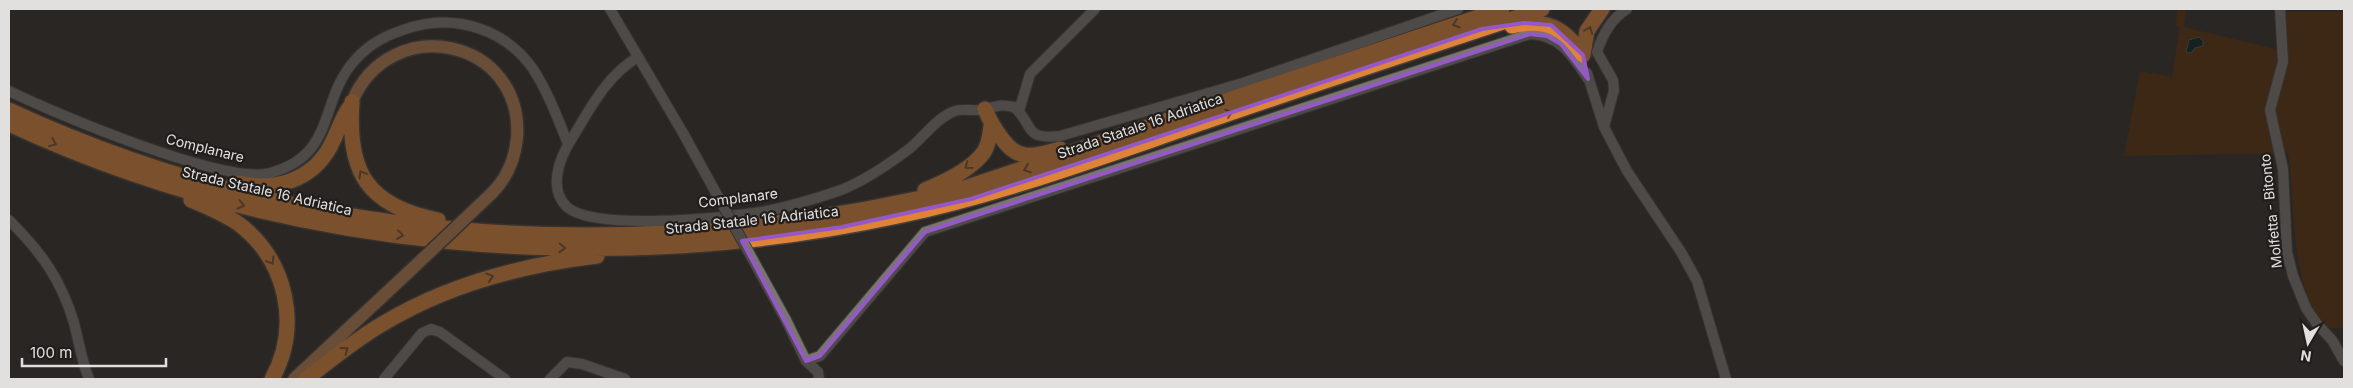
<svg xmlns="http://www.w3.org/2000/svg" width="2353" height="388" font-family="Inter,sans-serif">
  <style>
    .green { fill: #542b04 }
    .water { fill: #001d1c; stroke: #445856 }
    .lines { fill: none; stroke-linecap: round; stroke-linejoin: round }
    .minor-casing { stroke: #454240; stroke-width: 12 }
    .major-casing { stroke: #454240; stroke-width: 15 }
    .highway-casing { stroke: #454240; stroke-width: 18 }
    .minor { stroke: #7a7572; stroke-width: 10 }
    .major { stroke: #b67d4f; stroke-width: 12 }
    .highway { stroke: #de8337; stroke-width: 15 }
    .minor-bridge-casing { stroke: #454240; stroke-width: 12; stroke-linecap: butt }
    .major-bridge-casing { stroke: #454240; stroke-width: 15; stroke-linecap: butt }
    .minor-bridge { stroke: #7a7572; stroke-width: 10 }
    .major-bridge { stroke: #b67d4f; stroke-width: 12 }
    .oneway { stroke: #764b28 }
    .marked { fill: none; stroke: #9559c7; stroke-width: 4; stroke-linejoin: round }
    .labels { text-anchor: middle; stroke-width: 4.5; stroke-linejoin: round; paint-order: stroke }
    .street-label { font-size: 14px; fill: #e2e0de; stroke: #211d1b }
  </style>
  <rect width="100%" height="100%" fill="#2a2724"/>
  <path class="green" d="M2177,9h9l-2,18 99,24 -2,-39h63v316h-15c-42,-40 -32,-121 -41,-175l-164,3 16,-85 32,6 8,-50 -4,-1z"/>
  <path class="water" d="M2199,37l4,4v5l-8,2 -4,5 -5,-1 3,-12z"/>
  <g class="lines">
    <defs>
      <path id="minor" d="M610,9l73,124
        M2280,9l3,53 -13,48 13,59 4,83 6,24 13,32 11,16 15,16 12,21
        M638,57c-32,19 -48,52 -67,83 -12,19 -23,49 -4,67 27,24 157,11 194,5 27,-5 54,-13 80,-22 23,-9 48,-26 68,-41 15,-12 27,-31 46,-38 9,-3 21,1 30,-2 14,-3 14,-5 29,-2 21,18 8,33 46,29l183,-53 215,-74
        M1587,73l17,54 23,44 54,81 16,29 29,98
        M9,91c47,23 215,94 261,82 67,-18 48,-72 85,-113 16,-18 34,-26 57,-33 45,-13 94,3 121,42 15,23 25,50 35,75
        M1019,111l11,-37 65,-65
        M1604,127l10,-37 -1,-10 -16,-28c6,-18 14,-33 30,-43
        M9,220c32,32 52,59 65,103 5,19 8,39 15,56
        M786,320l20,41 12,11 1,7
        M806,361l14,-5 105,-124 605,-198c30,1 43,22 58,45
        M384,379l38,-46 9,-4 9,3 65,47
        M550,379l17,-17 15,2 43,15"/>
      <path id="major" d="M352,102c38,-91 172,-64 165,36 -2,20 -10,40 -25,55
        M294,379l119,-111"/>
      <path id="highway" d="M1512,26c33,-8 52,1 71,29
        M1583,55l4,-24 15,-22
        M352,102c-5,70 15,104 86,118
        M985,109c5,13 10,21 18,31 17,23 33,15 57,9
        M9,110c303,140 634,157 955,78l538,-179
        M9,124c273,127 595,155 889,92 106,-22 209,-61 312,-96 110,-38 221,-74 332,-111
        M239,183c36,8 72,-2 91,-36 7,-13 11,-27 19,-39
        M925,190c20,-8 46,-20 59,-38 5,-8 6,-18 7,-26
        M191,200c17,7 34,14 48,24 48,37 62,102 33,155
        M306,379c25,-19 50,-40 78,-56 65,-39 138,-58 213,-67"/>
    </defs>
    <use href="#minor" class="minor-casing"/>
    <use href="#major" class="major-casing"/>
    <use href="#highway" class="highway-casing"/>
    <use href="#minor" class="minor"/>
    <use href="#major" class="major"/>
    <use href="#highway" class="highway"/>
    <defs>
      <path id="minor-bridge" d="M683,133l103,187"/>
      <path id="major-bridge" d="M413,268l79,-75"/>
    </defs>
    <use href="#minor-bridge" class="minor-bridge-casing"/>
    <use href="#major-bridge" class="major-bridge-casing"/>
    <use href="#minor-bridge" class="minor-bridge"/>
    <use href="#major-bridge" class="major-bridge"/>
  </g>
  <defs><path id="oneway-chevron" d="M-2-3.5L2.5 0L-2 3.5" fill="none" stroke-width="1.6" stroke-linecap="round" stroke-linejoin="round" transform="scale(1.25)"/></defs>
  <g class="oneway">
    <use href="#oneway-chevron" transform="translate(1456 24) rotate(161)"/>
    <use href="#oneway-chevron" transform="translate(1589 30) rotate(-69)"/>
    <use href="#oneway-chevron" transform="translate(1229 113) rotate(-19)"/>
    <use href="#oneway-chevron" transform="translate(53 143) rotate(22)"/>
    <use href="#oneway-chevron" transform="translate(968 166) rotate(144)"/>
    <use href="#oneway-chevron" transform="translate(1027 169) rotate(162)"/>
    <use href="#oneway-chevron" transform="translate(362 174) rotate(-121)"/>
    <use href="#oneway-chevron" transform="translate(241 205) rotate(14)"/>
    <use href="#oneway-chevron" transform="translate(400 235) rotate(7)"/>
    <use href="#oneway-chevron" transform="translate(562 248) rotate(2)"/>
    <use href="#oneway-chevron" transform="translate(271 261) rotate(59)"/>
    <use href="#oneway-chevron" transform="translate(490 277) rotate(-17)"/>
    <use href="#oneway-chevron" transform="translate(345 350) rotate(-36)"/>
  </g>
  <path d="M0 0H2353V388H0ZM1524,23l27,2 32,30 5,24 -27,-35 -14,-8 -17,-2 -605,198 -105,124 -14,5 -64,-120 100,-14 129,-28 511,-170z" fill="#2a2724" fill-opacity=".55" fill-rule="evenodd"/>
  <path class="marked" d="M1524,23l27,2 32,30 5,24 -27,-35 -14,-8 -17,-2 -605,198 -105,124 -14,5 -64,-120 100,-14 129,-28 511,-170z"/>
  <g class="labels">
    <g class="street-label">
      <text transform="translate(1140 126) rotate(-19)" y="5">Strada Statale 16 Adriatica</text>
      <text transform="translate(205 148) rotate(14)" y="5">Complanare</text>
      <text transform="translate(267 191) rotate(13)" y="5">Strada Statale 16 Adriatica</text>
      <text transform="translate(738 198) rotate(-7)" y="5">Complanare</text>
      <text transform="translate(2271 211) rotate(-96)" y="5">Molfetta - Bitonto</text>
      <text transform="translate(752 220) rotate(-6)" y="5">Strada Statale 16 Adriatica</text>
    </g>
  </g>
  <rect width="2353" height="388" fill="none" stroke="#e2e0de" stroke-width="20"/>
  <g transform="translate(2308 343) rotate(189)" stroke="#211d1b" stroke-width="4" paint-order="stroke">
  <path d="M0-4L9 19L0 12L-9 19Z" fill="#e2e0de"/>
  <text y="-8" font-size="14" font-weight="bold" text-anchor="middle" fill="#e2e0de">N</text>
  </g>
  <path d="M22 358v8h144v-8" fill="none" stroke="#e2e0de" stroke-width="2.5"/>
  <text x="30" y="358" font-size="15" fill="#e2e0de" stroke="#211d1b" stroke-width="4" paint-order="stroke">100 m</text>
</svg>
